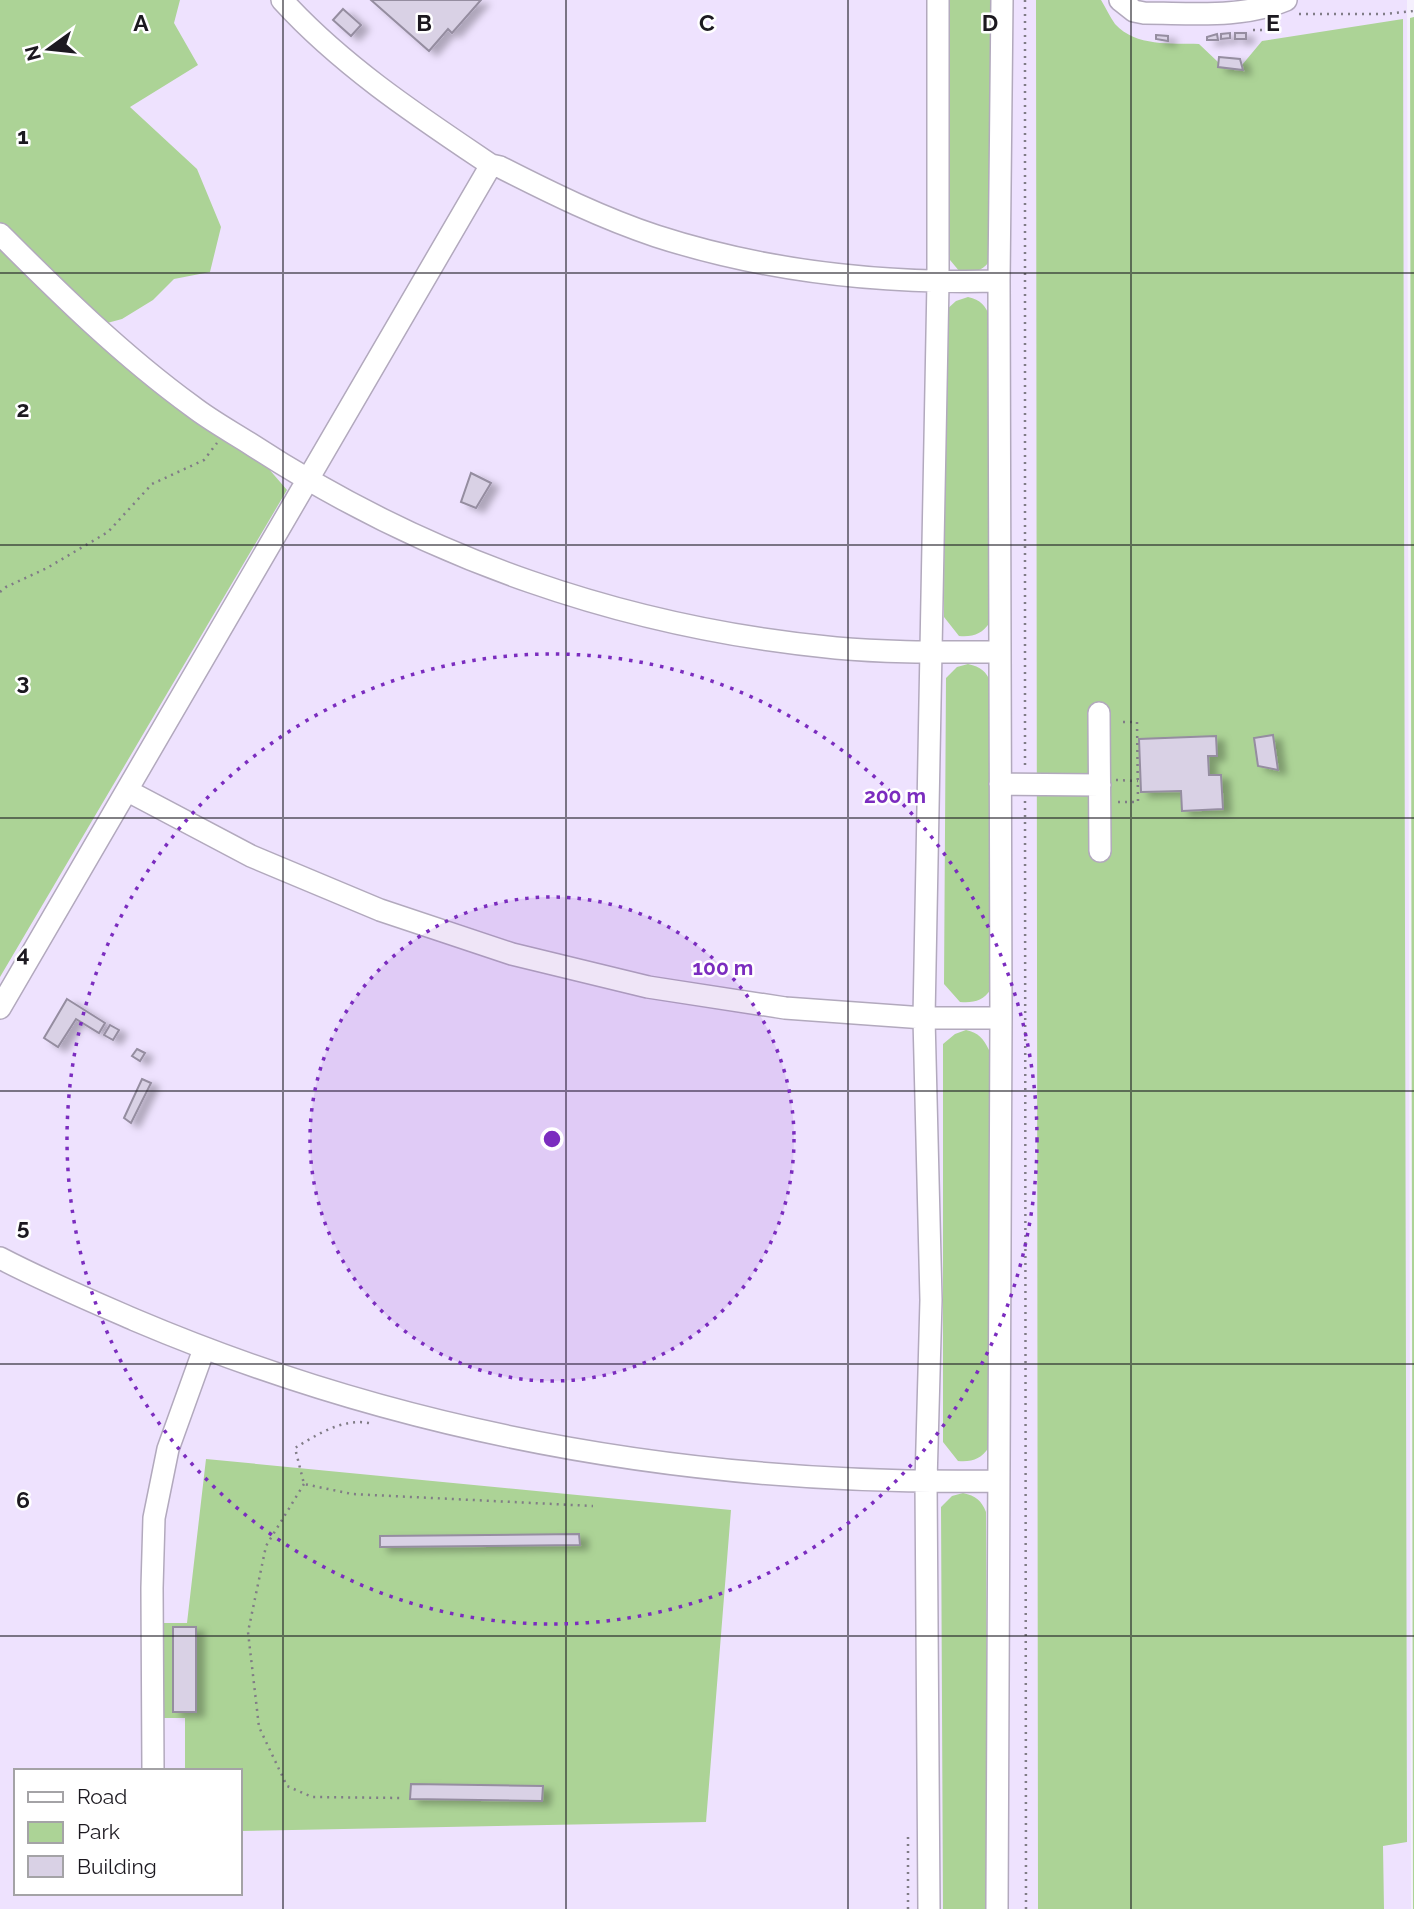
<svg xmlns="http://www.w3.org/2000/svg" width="1414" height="1909" font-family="Raleway,sans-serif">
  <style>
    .built { fill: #eee2fe; fill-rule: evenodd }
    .green { fill: #acd396 }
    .building { fill: #d9d1e5; stroke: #958da0; stroke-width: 2; filter: url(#shadow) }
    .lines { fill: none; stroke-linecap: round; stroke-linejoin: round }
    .minor-casing { stroke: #b2a9bd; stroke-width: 24 }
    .path { stroke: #807c86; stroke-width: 2.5; stroke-dasharray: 2 5; stroke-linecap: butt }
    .minor { stroke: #fff; stroke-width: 21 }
    .grid { fill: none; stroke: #1c1920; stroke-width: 2; stroke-opacity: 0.55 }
    .ring { fill: none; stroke: #7b2cbf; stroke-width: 3.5; stroke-dasharray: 3.5 7 }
    .grid-label { font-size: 23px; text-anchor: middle; font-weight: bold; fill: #1c1920; stroke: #fff; stroke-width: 5; stroke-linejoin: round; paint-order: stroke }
    .centre { fill: #7b2cbf; stroke: #fff; stroke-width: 3.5 }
    .ring-label { font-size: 21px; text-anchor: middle; font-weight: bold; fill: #7b2cbf; stroke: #fff; stroke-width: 5; stroke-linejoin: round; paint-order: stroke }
  </style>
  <defs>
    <filter id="shadow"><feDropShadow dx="8" dy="4.5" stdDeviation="3.5" flood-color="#0004"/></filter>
  </defs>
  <rect width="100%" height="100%" fill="#f5f0fd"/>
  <path class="built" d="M0,0h1407l4,1909h-1411zM16,1771h224v122h-224z"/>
  <path class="green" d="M0,0h180l-6,23 24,42 -68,42 67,62 24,58 -11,45 -36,7 -21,21 -31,19 -37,10 177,132 25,29 -287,487z
    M946,0h45v259c-8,12 -16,14 -31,13l-15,-18z
    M1036,0h65c5,8 9,17 14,24 21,23 56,19 84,20l19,18v5l24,-2 20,-24 141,-22 4,1823 -24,4 1,63h-346z
    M1414,17v1892h-1l-3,-1891z
    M968,297c13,3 17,8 22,20v305c-8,12 -16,15 -31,14l-15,-19 1,-306 11,-10z
    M968,664c13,3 18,7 23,19v306c-8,12 -17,14 -31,13l-16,-18 2,-306 11,-11z
    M966,1030c13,3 17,8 23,20v397c-8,12 -16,15 -31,14l-15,-19v-398l12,-10z
    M206,1459l525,51 -25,312 -466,9v-60h-55v-53h-21l-1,-95h24z
    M963,1493c13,3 18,7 23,19l2,397h-45l-2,-402 11,-11z"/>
  <path class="building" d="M371,0h110l-29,33 -4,-4 -19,22z
    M343,9l18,16 -10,11 -18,-16z
    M1230,33v5l-9,1v-5z
    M1235,33h11v6h-11z
    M1217,34l1,6h-11v-3z
    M1156,35l12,1v5l-12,-2z
    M1219,57l21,2 3,11 -25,-3z
    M471,473l20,10 -15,25 -15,-6z
    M1273,735l5,35 -20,-4 -4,-28z
    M1216,736l1,20h-9l1,19h12l2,34 -41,2 -1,-20 -40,1 -2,-53z
    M67,999l38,24 -6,10 -23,-14 -18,28 -14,-9z
    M110,1025l9,5 -6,10 -9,-5z
    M137,1049l8,4 -5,8 -8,-5z
    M142,1079l9,4 -20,40 -7,-5z
    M579,1534l1,11 -200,2v-11z
    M173,1627h23v85h-23z
    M411,1784l132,2 -1,15 -132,-2z"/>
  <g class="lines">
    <defs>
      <path id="minor" d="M282,0c60,66 136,116 209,165l9,2c51,26 102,51 156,69 111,36 227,48 343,45
        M1120,0l14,11 10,2c48,0 97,6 142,-13
        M0,234c61,61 122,121 192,172 18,14 38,25 57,37 177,116 376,185 587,205 54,5 109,4 163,4
        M1099,713l1,138
        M1000,784l100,1
        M128,791l123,65 129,54 132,44 136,33 137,21 139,10h77
        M0,1008l491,-843
        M0,1258c44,23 89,42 135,62 276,117 563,166 863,161
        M153,1771l-1,-183 2,-70 14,-69 36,-100
        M929,1909l-3,-427 5,-182 -7,-282 14,-736v-282
        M997,1909l4,-891 -2,-737 3,-281"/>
    </defs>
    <use href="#minor" class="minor-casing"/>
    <path class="path" d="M1025,0v767
      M1299,14h86l29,-3
      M1253,30h10l7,-4
      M0,592l6,-5 41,-19 61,-36 44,-48 52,-24 13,-17
      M1116,780l22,1
      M1025,801l1,1108
      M1118,802h20l-1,-80h-18
      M369,1423c-26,-5 -53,12 -74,25l9,36 48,10 241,12
      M304,1484l-38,62 -18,86 11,95 28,59 25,11 90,1
      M908,1909v-74"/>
    <use href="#minor" class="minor"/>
  </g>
  <path class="grid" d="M283,0v1909M566,0v1909M848,0v1909M1131,0v1909M0,273h1414M0,545h1414M0,818h1414M0,1091h1414M0,1364h1414M0,1636h1414"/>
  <circle cx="552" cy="1139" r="242" fill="#7b2cbf" fill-opacity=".12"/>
  <g class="ring">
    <circle cx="552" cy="1139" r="242"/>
    <circle cx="552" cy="1139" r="485"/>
  </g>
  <g class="grid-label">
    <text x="141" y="31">A</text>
    <text x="424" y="31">B</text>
    <text x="707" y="31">C</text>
    <text x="990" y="31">D</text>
    <text x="1273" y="31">E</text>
    <text x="23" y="144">1</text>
    <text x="23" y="417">2</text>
    <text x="23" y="690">3</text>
    <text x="23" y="962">4</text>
    <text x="23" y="1235">5</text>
    <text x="23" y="1508">6</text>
  </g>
  <circle cx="552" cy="1139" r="10" class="centre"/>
  <g class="ring-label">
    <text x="895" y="803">200 m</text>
    <text x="723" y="975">100 m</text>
  </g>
  <rect x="14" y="1769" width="228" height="126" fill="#ffffff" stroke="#a4a3a6" stroke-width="2"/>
  <rect x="28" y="1792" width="35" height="10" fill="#ffffff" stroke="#a4a3a6" stroke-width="2"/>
  <text x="77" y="1804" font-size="21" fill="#1c1920">Road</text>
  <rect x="28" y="1822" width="35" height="21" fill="#acd396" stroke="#a4a3a6" stroke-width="2"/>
  <text x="77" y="1839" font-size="21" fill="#1c1920">Park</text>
  <rect x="28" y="1856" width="35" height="21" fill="#d9d1e5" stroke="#a4a3a6" stroke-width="2"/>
  <text x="77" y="1874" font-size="21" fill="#1c1920">Building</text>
  <g transform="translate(49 49) rotate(255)" stroke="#ffffff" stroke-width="5" paint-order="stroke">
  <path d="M0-5L12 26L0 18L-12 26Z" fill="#1c1920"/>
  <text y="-10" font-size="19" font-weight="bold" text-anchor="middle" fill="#1c1920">N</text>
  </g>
</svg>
